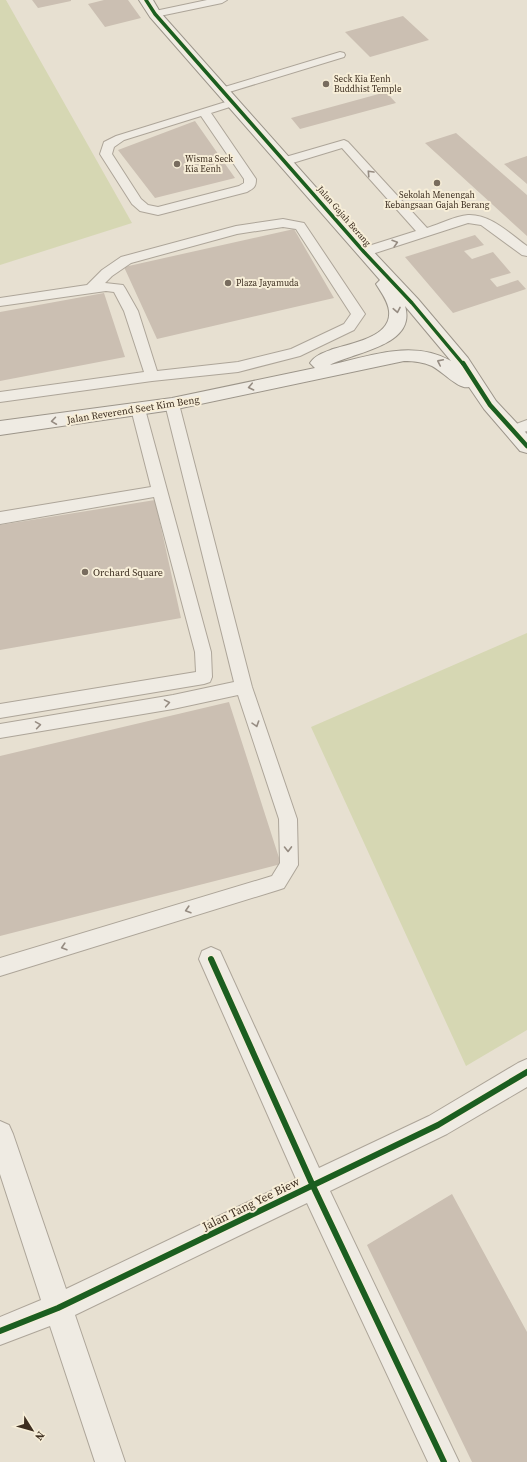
<svg xmlns="http://www.w3.org/2000/svg" width="527" height="1462" font-family="'Source Serif 4',serif">
  <style>
    .green { fill: #d6d7b3 }
    .building { fill: #cbbfb2 }
    .lines { fill: none; stroke-linecap: round; stroke-linejoin: round }
    .lane-casing { stroke: #ada599; stroke-width: 2 }
    .street-casing { stroke: #ada599; stroke-width: 2 }
    .secondary-casing { stroke: #9c958a; stroke-width: 2 }
    .lane { fill: #efebe3; fill-rule: evenodd }
    .street { fill: #efebe3; fill-rule: evenodd }
    .secondary { fill: #efebe3; fill-rule: evenodd }
    .cycleway-far2-casing { stroke: #f7eed8; stroke-width: 5.5 }
    .cycleway-far1-casing { stroke: #f7eed8; stroke-width: 7 }
    .cycleway-casing { stroke: #f7eed8; stroke-width: 8 }
    .cycleway-far2 { stroke: #1b5e20; stroke-width: 3.5 }
    .cycleway-far1 { stroke: #1b5e20; stroke-width: 4.5 }
    .cycleway { stroke: #1b5e20; stroke-width: 6 }
    .oneway { stroke: #968c82 }
    .poi-dot { fill: #786c5e; stroke: #f7eed8; stroke-width: 1.5 }
    .labels { text-anchor: middle; stroke-width: 4; stroke-linejoin: round; paint-order: stroke }
    .far-poi-label { font-size: 9px; fill: #3d2e20; stroke: #f7eed8; text-anchor: start }
    .far-street-label { font-size: 9px; fill: #3d2e20; stroke: #f7eed8 }
    .street-label { font-size: 10px; fill: #3d2e20; stroke: #f7eed8 }
    .poi-label { font-size: 10px; fill: #3d2e20; stroke: #f7eed8; text-anchor: start }
    .near-street-label { font-size: 12px; fill: #3d2e20; stroke: #f7eed8 }
  </style>
  <rect width="100%" height="100%" fill="#e7e0d1"/>
  <path class="green" d="M0,0h6l126,223 -132,42z
    M527,633v397l-61,36 -155,-339z"/>
  <path class="building" d="M32,0h39v1l-33,7z
    M104,0h24l13,18 -36,9 -17,-23z
    M403,16l26,24 -59,17 -25,-25z
    M386,92l10,11 -96,26 -9,-11z
    M195,121l40,57 -80,20 -37,-48z
    M456,133l71,62v41l-102,-93z
    M527,156v28l-23,-20z
    M294,229l40,69 -177,41 -33,-72z
    M475,235l9,10 -20,6 8,8 21,-7 18,21 -21,6 7,8 21,-7 8,9 -73,24 -48,-56z
    M104,293l21,64 -125,24v-69z
    M155,500l26,118 -181,32v-125z
    M229,702l52,162 -281,72v-180z
    M452,1194l75,138v130h-55l-105,-217z"/>
  <g class="lines">
    <defs>
      <path id="lane" d="M207,0h20l-5,3 -67,14 -5,-3 5,-3z
        M340,52l4,1 1,2 -1,2 -118,36h-8l-2,-2 2,-2z
        M232,100l4,1 2,2 -2,2 -25,8 45,66c0,8 -2,9 -9,13l-89,23 -18,-4 -8,-7 -32,-50 4,-12 12,-6zM201,116l43,63v4l-5,3 -81,21 -10,-2 -7,-6 -29,-45 2,-7 10,-7z
        M344,140l4,2 79,86c13,-4 28,-12 41,-13 23,-1 42,19 59,31v10l-5,-1 -41,-30 -13,-2 -99,32h-10l-1,-3 1,-3 57,-18 -74,-83 -56,17 -4,-1 -2,-3 2,-3z
        M283,219l21,4 59,88 2,3 -11,16 -54,26 -62,16 -86,9 -152,21v-10l144,-20 -20,-61 -10,-19 -8,-1 -106,15v-8l87,-13 15,-15 19,-13 115,-31zM283,227l13,2 55,85 -7,10 -53,25 -53,13 -81,9 -19,-60 -13,-23 -2,-3 -18,-2 7,-7 19,-13 106,-29z
        M172,399l5,2 2,3 73,283 45,132 1,46 -14,23 -6,2 -278,86v-18l272,-82 8,-13 -1,-44 -41,-124 -65,14 -173,29v-14l173,-29 61,-13 -69,-278 2,-3z
        M138,404l5,2 2,3 66,243 1,25 -2,5 -6,2 -204,34v-14l196,-32 -1,-20 -41,-155 -154,27v-12l151,-25 -20,-78 2,-3z
        M527,420v11l-14,5 -5,-1 -2,-4 2,-4z"/>
      <path id="street" d="M211,947l9,4 99,217 110,-52 89,-53 9,-4v28l-80,47 -117,57 129,271h-31l-121,-259 -232,112 50,147h-30l-45,-136 -50,19v-28l41,-17 -41,-126v-53l9,4 4,9 53,155 230,-110 -97,-220 3,-8z"/>
      <path id="secondary" d="M139,0h14l7,12 210,236 48,51 50,59 28,43 31,33v19l-7,-2 -36,-42 -15,-22c-10,3 -27,-16 -37,-21 -9,-4 -19,-5 -28,-5l-232,49 -172,25v-14l172,-23 143,-30 -5,-5c5,-8 15,-11 23,-14 19,-6 59,-12 56,-38 -1,-10 -8,-19 -13,-27l4,-4 -230,-263zM405,306l46,55c-38,-22 -81,-5 -121,4 24,-13 87,-19 75,-59z"/>
    </defs>
    <use href="#lane" class="lane-casing"/>
    <use href="#street" class="street-casing"/>
    <use href="#secondary" class="secondary-casing"/>
    <use href="#lane" class="lane"/>
    <use href="#street" class="street"/>
    <use href="#secondary" class="secondary"/>
    <defs>
      <path id="cycleway-far2" d="M146,0l9,14 209,238 48,51 51,61"/>
      <path id="cycleway-far1" d="M463,363l27,42 37,41"/>
      <path id="cycleway" d="M211,959l102,227 131,276
        M0,1331l58,-23 380,-183 89,-53"/>
    </defs>
    <use href="#cycleway-far2" class="cycleway-far2-casing"/>
    <use href="#cycleway-far1" class="cycleway-far1-casing"/>
    <use href="#cycleway" class="cycleway-casing"/>
    <use href="#cycleway-far2" class="cycleway-far2"/>
    <use href="#cycleway-far1" class="cycleway-far1"/>
    <use href="#cycleway" class="cycleway"/>
  </g>
  <defs><path id="oneway-chevron" d="M-2-3.5L2.5 0L-2 3.5" fill="none" stroke-width="1.6" stroke-linecap="round" stroke-linejoin="round"/></defs>
  <g class="oneway">
    <use href="#oneway-chevron" transform="translate(370 173) rotate(-133)"/>
    <use href="#oneway-chevron" transform="translate(395 243) rotate(-17)"/>
    <use href="#oneway-chevron" transform="translate(397 310) rotate(79)"/>
    <use href="#oneway-chevron" transform="translate(440 362) rotate(-154)"/>
    <use href="#oneway-chevron" transform="translate(251 387) rotate(168)"/>
    <use href="#oneway-chevron" transform="translate(54 421) rotate(172)"/>
    <use href="#oneway-chevron" transform="translate(167 703) rotate(-10)"/>
    <use href="#oneway-chevron" transform="translate(256 724) rotate(72)"/>
    <use href="#oneway-chevron" transform="translate(38 725) rotate(-9)"/>
    <use href="#oneway-chevron" transform="translate(288 849) rotate(89)"/>
    <use href="#oneway-chevron" transform="translate(188 910) rotate(163)"/>
    <use href="#oneway-chevron" transform="translate(64 947) rotate(163)"/>
  </g>
  <g class="poi-dot">
    <circle cx="326" cy="84" r="4"/>
    <circle cx="177" cy="164" r="4"/>
    <circle cx="437" cy="183" r="4"/>
    <circle cx="228" cy="283" r="4"/>
    <circle cx="85" cy="572" r="4"/>
  </g>
  <g class="labels">
    <g class="far-poi-label">
      <text x="334" y="82">Seck Kia Eenh<tspan x="334" dy="10">Buddhist Temple</tspan></text>
      <text x="185" y="162">Wisma Seck<tspan x="185" dy="10">Kia Eenh</tspan></text>
      <text x="437" y="198" text-anchor="middle">Sekolah Menengah<tspan x="437" dy="10">Kebangsaan Gajah Berang</tspan></text>
      <text x="236" y="286">Plaza Jayamuda</text>
    </g>
    <g class="far-street-label">
      <text transform="translate(344 216) rotate(49)" y="3">Jalan Gajah Berang</text>
    </g>
    <g class="street-label">
      <text transform="translate(133 409) rotate(-9)" y="4">Jalan Reverend Seet Kim Beng</text>
    </g>
    <g class="poi-label">
      <text x="93" y="576">Orchard Square</text>
    </g>
    <g class="near-street-label">
      <text transform="translate(251 1204) rotate(-26)" y="4">Jalan Tang Yee Biew</text>
    </g>
  </g>
  <g transform="translate(32 1430) rotate(127)" stroke="#f7eed8" stroke-width="3" paint-order="stroke">
  <path d="M0-3L7 15L0 10L-7 15Z" fill="#3d2e20"/>
  <text y="-6" font-size="11" font-weight="bold" text-anchor="middle" fill="#3d2e20">N</text>
  </g>
</svg>
